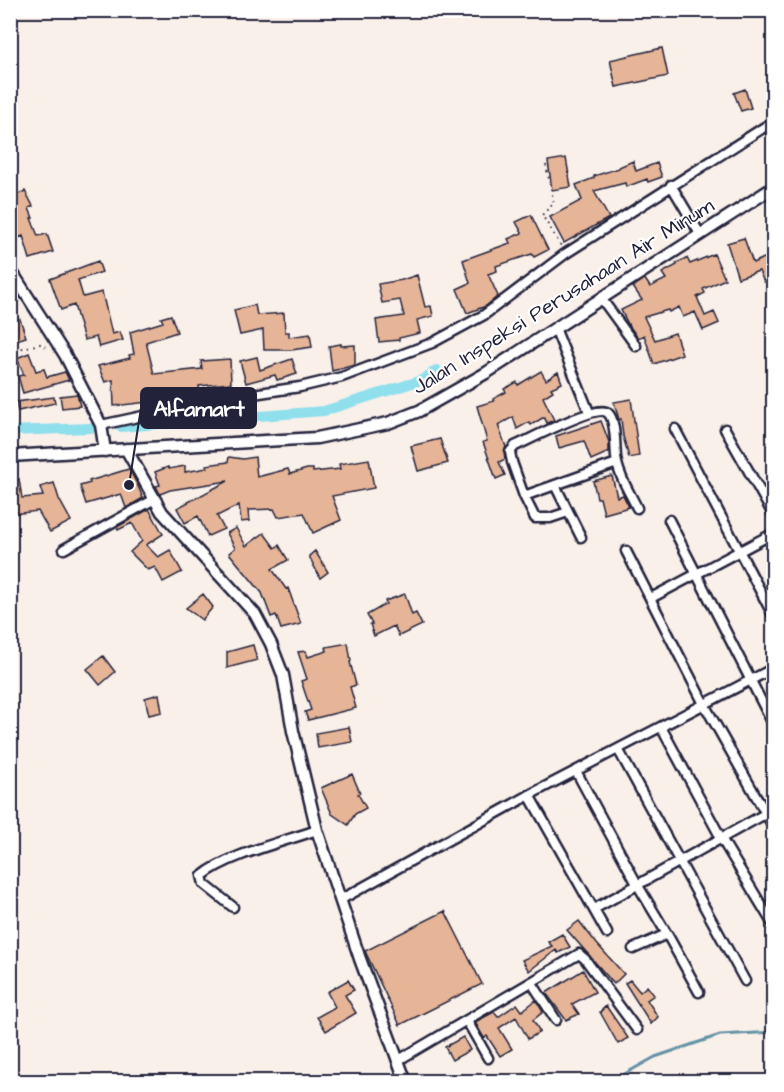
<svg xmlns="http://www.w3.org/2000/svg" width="784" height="1092" font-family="'Architects Daughter',sans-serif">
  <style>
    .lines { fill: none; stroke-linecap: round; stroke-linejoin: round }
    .stream { stroke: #6393a5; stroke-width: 3 }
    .canal { stroke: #8fdfec; stroke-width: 10 }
    .building { fill: #e6b497; stroke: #22223b; stroke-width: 1.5 }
    .minor-casing { stroke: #22223b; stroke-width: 13 }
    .tertiary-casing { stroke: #22223b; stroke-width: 15 }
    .path { stroke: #22223b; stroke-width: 2; stroke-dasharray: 1.5 4.5; stroke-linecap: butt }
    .minor { stroke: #fff; stroke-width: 8 }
    .tertiary { stroke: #fff; stroke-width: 10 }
    .labels { text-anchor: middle; stroke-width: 4.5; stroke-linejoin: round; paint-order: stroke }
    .street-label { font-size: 21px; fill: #22223b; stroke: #fff }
    .leader { fill: none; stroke: #22223b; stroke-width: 2 }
    .callout-dot { fill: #22223b; stroke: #fff; stroke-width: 2 }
    .callout { fill: #22223b; stroke: #22223b; stroke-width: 2 }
    .callout-label { font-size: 22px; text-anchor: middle; font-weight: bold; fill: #fff }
  </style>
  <rect width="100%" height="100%" fill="#faf0ea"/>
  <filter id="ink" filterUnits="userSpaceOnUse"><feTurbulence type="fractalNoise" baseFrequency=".0167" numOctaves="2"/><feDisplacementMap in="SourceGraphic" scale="12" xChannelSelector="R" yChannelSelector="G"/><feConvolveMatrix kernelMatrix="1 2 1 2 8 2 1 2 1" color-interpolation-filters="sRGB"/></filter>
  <g filter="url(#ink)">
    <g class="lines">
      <path class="stream" d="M610,1082l45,-25 65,-22 54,-3"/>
      <path class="canal" d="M121,427l203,-16 98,-31 15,-10
        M10,431l81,-3"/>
    </g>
    <path class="building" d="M662,48l6,28 -52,11 -6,-27z
      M745,89l6,19 -10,3 -7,-18z
      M566,158l5,29 -19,3 -4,-29z
      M633,161l3,10 21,-8 5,14 -14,5 -1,-3 -21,8 -1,-4 -31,8 15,27 -45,25 -14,-26 32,-17 -6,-15 18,-7v-2l25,-8v-1z
      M25,191l8,15 -4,2 4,10h-2l7,18 9,-2 6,18 -23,7 -7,-23 -13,5v-43z
      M531,215l17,35 -14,7 -2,-3 -36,12 1,5 -9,3 10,22 -12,10 -19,7 -10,-24 13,-6 -7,-23 47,-17 -2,-4 14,-6 -6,-11z
      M744,238l9,25 13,-6 8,21 -10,4 -5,-11 -21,7 -11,-35z
      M714,254l11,25 -22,10 2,4 -8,4 8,19 9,-4 5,11 -16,7 -8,-18 -12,5 -4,-10 -10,5 -1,-2 -24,7 11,23 20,-7 7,21 -28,10 -10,-29 -6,3 -10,-14 -7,-14 21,-10 -9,-13 12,-8 5,8 16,-8 -4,-6 15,-8 -1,-2 11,-5 3,6z
      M98,261l4,11 -24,8 5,17 19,-5 10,42 8,-2 3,8 -24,7 -3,-10 -12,3 -10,-35 -13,5 -11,-31z
      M417,275l8,32 6,-1 2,10 -16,4 3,13 -21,5v2l-20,2 -3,-22 28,-4 -4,-16 -18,3 -4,-19 24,-4z
      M10,303l8,16h2l6,18 -16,5z
      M255,305l2,10 27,-2 1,19h4v5l21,-3 2,13 -21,3h-27l-1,-20 -23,5 -6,-25z
      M171,315l6,17 -31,10 8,32 48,-5 -1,-8 29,-2 1,24 -32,3 1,10 -86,10 -1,-26 -8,2 -7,-16 32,-8 -1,-3 5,-1 -4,-22 33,-10 -2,-4z
      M341,344v2l14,-1v20l-23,6 -3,-25z
      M29,353l7,18 8,-2 3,8 18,-5 4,8 -46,13 -5,-17 6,-1 -7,-17z
      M257,357l3,13 32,-11 5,15 -20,6 -2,-5 -29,8 -6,-22z
      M541,371l5,9 12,-8 4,11 -11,5 2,3 -10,6 11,23 -7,3 -3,-6 -13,8 -2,-3 -12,7 -4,-12 -15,8 8,22 -2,4 1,8 -6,3 6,13 -9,4 -13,-37 4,-1 -10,-35 17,-5 -1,-2 13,-7 -2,-3 13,-7 1,3z
      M77,394l3,12 -18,2 -2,-12z
      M54,397l1,6 -37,8 -2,-9z
      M631,399l8,57 -10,2 -6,-22 -2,-17 -2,1 -5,-18z
      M601,421l8,21v10l-18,8 -7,-19 -25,7 -3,-12z
      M440,439l8,24 -30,8 -7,-25z
      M229,457l14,2 12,-2 2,20 31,-8 2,5 17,-5h6v3l27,-3 -1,-5 30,-5 5,29 -42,8 9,24 -28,13 -9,-20 -26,4 -4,-8 -26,1 1,11 -8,1 -2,-17 -22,11 7,13 -16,7 -10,-20 -13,7 -8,-15 51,-27 -58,9 -10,4 -4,-8 4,-1 -5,-13 13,-5 1,2 16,-3v6l22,-4 -1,-3 22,-3z
      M129,469l9,17 5,12 -17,10 -5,-14 -35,10 -6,-18 10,-3 -1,-2z
      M612,476l5,21 6,-2 6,12 -25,7 -4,-16h-3l-4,-17z
      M19,479l3,19 21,-2 -3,-9 14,-4 5,16 12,22 -21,11 -12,-21 -25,3 -3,-33z
      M149,509l14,25 -17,11 12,12 12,-7 12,22 -19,10 -8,-15 -7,3 -18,-18 12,-11 -10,-18 -14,7 -1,-3z
      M236,528l10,18 18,-13 11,15 4,-3 9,15 -16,9 14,20 2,-1 13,36 -20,5 -5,-14 -5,2 -9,-24 -33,-40 6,-5 -8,-15z
      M315,551l13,21 -8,6 -11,-22z
      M203,594l10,13 -11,13 -16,-12z
      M405,594l7,21 4,-2 6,12 -23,11 -5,-10 -20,10 -4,-12h2l-5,-9 19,-11 -1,-3z
      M348,643l3,18 -1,1 6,23 -6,2 6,21 -48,12 -3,-8 6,-2 -10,-29 6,-2 -9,-27 8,-1 2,6 19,-6 -1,-4z
      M253,645l4,15 -30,8v-16z
      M103,656l12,16 -15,13 -13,-16z
      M159,694l3,18 -13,3 -4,-17z
      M349,727l3,15 -34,6 -2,-15z
      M352,774l8,19 -2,1 8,14 -11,6 -7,11 -16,-11 -11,-26z
      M445,911l37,73 -82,41 -35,-74z
      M579,921l18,23 27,30 -10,10 -47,-54z
      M562,934l8,13 -12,6 -2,-3 -27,21 -7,-11 30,-14 -4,-4z
      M583,970l12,22 -23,12 7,10 -13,6 -20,-27z
      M348,980l6,10 -9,5 11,18 -30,18 -9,-14 18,-10 -8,-15z
      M630,980l10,12 7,-6 7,9 -7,5 11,17 -7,7 -26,-41z
      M536,1000l7,12 -10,8 7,12 -12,7 -12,-22 -17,11 13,21 -12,7 -13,-20 -3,2 -9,-16 19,-10 4,5 19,-13 5,7z
      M606,1006l22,32 -10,6 -18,-32z
      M463,1037l7,13 -18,10 -7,-13z"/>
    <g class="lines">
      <defs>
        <path id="minor" d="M671,185l29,49
          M601,298l35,48
          M555,328l34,84
          M101,425l125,-27 74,-11 42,-10 90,-34 52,-28 81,-61 209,-133
          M675,429l99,188
          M725,429l49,87
          M555,485l26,52
          M524,496l-12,-34 -2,-10 5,-6c14,-6 83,-43 93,-33 8,7 7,34 8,44 2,18 14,36 21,51
          M568,512l-18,6h-15l-11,-22 93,-33
          M669,520l105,206
          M64,549l89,-49
          M626,551l78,153 70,124
          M651,598l123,-65
          M661,727l60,111 53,88
          M618,749l127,232
          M576,771l61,113 30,50 -34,15
          M529,795l78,138
          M340,900l195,-108 239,-124
          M233,907l-29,-23 -2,-8c25,-21 84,-35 115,-46
          M594,909l180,-100
          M667,934l32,58
          M532,983l24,37
          M467,1021l21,37
          M397,1061l182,-107 6,5 52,71"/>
        <path id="tertiary" d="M10,269l55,86 22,43 14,27 4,26
          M126,449l36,63 93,102 16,30 12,31 10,56 24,99 43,129 46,123
          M10,456l307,-18 71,-15 31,-12 67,-38 288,-186"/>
      </defs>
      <use href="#minor" class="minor-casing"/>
      <use href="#tertiary" class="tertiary-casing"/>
      <path class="path" d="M546,165l8,38 -12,12 19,31
        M10,351l30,-7 8,4"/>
      <use href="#minor" class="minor"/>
      <use href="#tertiary" class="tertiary"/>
    </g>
  </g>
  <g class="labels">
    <g class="street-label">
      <text transform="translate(563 296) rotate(-32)" y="7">Jalan Inspeksi Perusahaan Air Minum</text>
    </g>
  </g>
  <path class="leader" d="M129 485L141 408"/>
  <circle class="callout-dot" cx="129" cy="485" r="6"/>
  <rect class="callout" x="141" y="388" width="115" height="40" rx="6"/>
  <g class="callout-label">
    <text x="199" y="416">Alfamart</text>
  </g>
  <rect width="784" height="1092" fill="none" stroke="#fff" stroke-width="36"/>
  <rect x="18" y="18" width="748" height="1056" fill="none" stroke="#22223b" stroke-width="2" filter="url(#ink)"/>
</svg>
